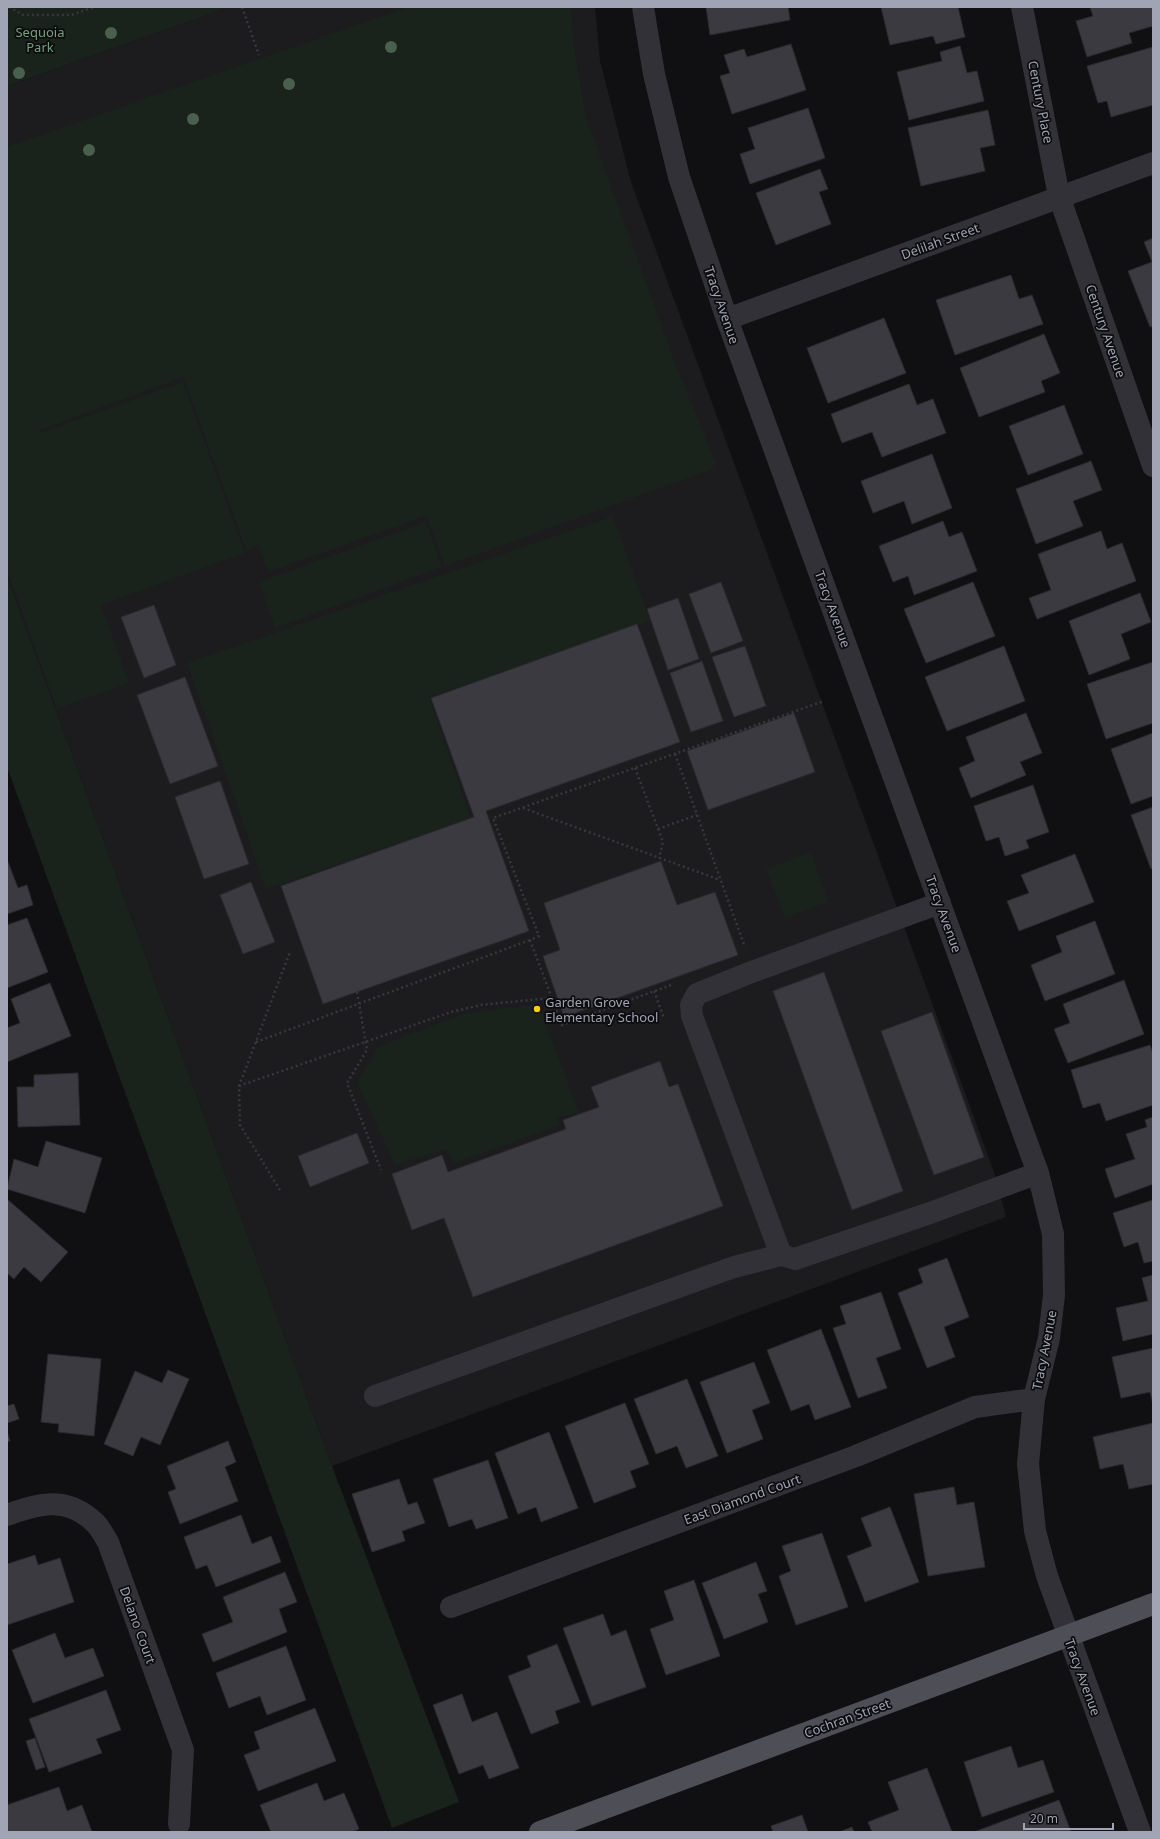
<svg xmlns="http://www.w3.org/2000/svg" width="1160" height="1839" font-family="'Noto Sans',sans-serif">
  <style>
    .built { fill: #1c1c1f }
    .green { fill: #1a221c }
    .building { fill: #3a3a40; stroke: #2b2a2e }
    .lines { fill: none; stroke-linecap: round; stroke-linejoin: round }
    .path { stroke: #37383e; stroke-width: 2.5; stroke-dasharray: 2 3; stroke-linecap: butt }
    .minor { stroke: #313137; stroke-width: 22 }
    .major { stroke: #4d4e56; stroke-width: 22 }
    .tree { fill: #48604d }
    .poi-dot { fill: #ffca1b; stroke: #0c0b0d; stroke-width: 1.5 }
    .labels { text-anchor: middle; stroke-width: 3.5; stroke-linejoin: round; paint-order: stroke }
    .park-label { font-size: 13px; fill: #75a17d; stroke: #0c0b0d }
    .street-label { font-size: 13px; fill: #a0a4b4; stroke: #0c0b0d }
    .poi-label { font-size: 13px; fill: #a0a4b4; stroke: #0c0b0d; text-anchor: start }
  </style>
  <rect width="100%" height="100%" fill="#101012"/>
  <path class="built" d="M230,7h365l5,54 31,121 363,990 12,45 -674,249 -325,-890v-490z"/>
  <path class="green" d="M7,7h223l-223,79z
    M408,7h163l3,39 12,71 88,243 42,104 -4,2 1,3 -268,97 -19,-50 -158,56 -10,-27 -12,5 -63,-173 -144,53 1,3 143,-51 62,171 -144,52 28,78 -72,26 -50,-139v-423z
    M613,516l37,105 -221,76 42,121 -205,71 -79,-226z
    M426,522l16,45 -167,61 -16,-46z
    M7,576l325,890 127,336 -67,26 -385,-1061z
    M811,852l17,50 -43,16 -19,-49z
    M538,1004l41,108 -22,6 3,7 -106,38 -7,-14 -52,16 -38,-83 15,-24 5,-11 86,-33z"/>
  <path class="building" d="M706,7h82l2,13 -80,15z
    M881,7h77l7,30 -29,7 -3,-8 -43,9z
    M1090,7h63v19l-24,7 3,10 -45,14 -11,-36 17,-5z
    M791,44l15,46 -74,24 -12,-38 10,-3 -6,-18 20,-6 3,8z
    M960,46l7,27 10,-2 7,30 -75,19 -12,-48 45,-11 -2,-9z
    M1153,47v58l-42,12 -4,-16 -9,2 -11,-37z
    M808,108l17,50 -75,26 -10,-30 15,-5 -7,-21z
    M988,110l7,35 -15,3 5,23 -64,15 -13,-58z
    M820,169l8,20 -9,3 12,32 -55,21 -20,-52z
    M1153,238v88l-3,1 -22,-56 24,-9 -8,-20z
    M1011,275l8,24 13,-4 11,29 -88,31 -19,-55z
    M884,318l22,55 -78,30 -21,-55z
    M1044,334l16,39 -19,8 4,11 -66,25 -19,-49z
    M909,384l8,21 16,-6 13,34 -64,24 -10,-25 -30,11 -11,-29z
    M1064,405l19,49 -55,21 -19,-49z
    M932,454l20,54 -40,16 -8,-23 -31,12 -12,-32z
    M1091,461l11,29 -29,11 10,25 -47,18 -20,-55z
    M943,521l6,16 13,-5 15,39 -63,24 -6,-19 -15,6 -14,-36z
    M1101,531l6,18 15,-6 14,38 -99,38 -8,-21 22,-8 -13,-36z
    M721,582l22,59 -32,12 -22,-59z
    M973,582l22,54 -69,27 -22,-54z
    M1140,593l11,29 -30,12 9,25 -41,16 -20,-54z
    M678,598l21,61 -31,11 -21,-61z
    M154,605l22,60 -32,13 -23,-61z
    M637,624l43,118 -194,69 43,120 -206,73 -42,-118 193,-69 -43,-119z
    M745,646l21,60 -32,11 -22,-60z
    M1004,646l21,55 -78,30 -22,-54z
    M702,661l21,60 -32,11 -21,-59z
    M1153,662v61l-47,16 -19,-55z
    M185,677l33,89 -48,18 -33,-89z
    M794,713l21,59 -107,38 -21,-59z
    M1026,713l16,40 -22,9 6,13 -55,23 -12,-30 16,-7 -9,-24z
    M1153,733v63l-22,8 -20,-55z
    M220,781l29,83 -45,15 -29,-82z
    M1033,785l16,47 -23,8 3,8 -24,8 -6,-19 -13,4 -12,-35z
    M1153,807v61l-2,1 -20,-54z
    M1075,854l19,48 -75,29 -12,-30 22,-8 -8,-18z
    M661,861l16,44 38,-13 23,63 -174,62 -21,-61 17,-6 -16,-47z
    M7,862h1l10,26 9,-3 6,20 -26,9z
    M251,882l24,60 -32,12 -23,-59z
    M27,918l21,54 -41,16v-63z
    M1095,921l20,53 -70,27 -14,-36 31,-13 -6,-16z
    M824,972l79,219 -51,19 -79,-219z
    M1124,980l20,54 -76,29 -14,-34 16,-6 -7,-19z
    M50,983l21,53 -64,26v-34l13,-5 -9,-24z
    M932,1012l52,145 -50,18 -53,-144z
    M1150,1045l3,9v51l-47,16 -6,-18 -17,5 -12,-38z
    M660,1061l9,26 9,-3 45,122 -250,91 -29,-79 -32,12 -20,-56 50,-19 6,17 118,-43 -3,-9 36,-13 -8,-20z
    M78,1073l2,52 -62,2 -1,-40h17v-12z
    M1153,1117v67l-38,14 -10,-29 30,-10 -9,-25 21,-7 -2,-7z
    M357,1133l12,30 -59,24 -12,-31z
    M46,1141l56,17 -17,55 -78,-24 7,-30 24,8z
    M7,1199l61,53 -27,30 -17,-15 -10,12 -7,-6z
    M1153,1200v61l-9,2 -6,-21 -14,5 -11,-34z
    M947,1258l22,59 -25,10 11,30 -28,11 -29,-75 25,-10 -5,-14z
    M1153,1275v59l-30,7 -7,-33 32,-7 -6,-23z
    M881,1292l20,57 -25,9 11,30 -29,10 -25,-70 13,-4 -6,-18z
    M821,1329l30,78 -36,13 -6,-16 -18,7 -24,-61z
    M1153,1348v57l-3,-13 -29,6 -9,-41z
    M48,1354l53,5 -7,77 -36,-4 1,-8 -18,-2z
    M754,1362l16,41 -18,7 11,29 -36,14 -27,-71z
    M168,1370l21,9 -29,66 -19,-8 -8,19 -29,-12 31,-73 27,12z
    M687,1379l31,77 -32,12 -9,-22 -21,8 -22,-55z
    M625,1403l24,61 -19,7 6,16 -42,16 -29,-77z
    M14,1404l5,15 -12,4v-17z
    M1153,1423v61l-24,5 -6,-25 -23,5 -7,-32z
    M7,1431l3,10 -3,1z
    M549,1432l29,76 -37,14 -5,-15 -18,7 -23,-61z
    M228,1441l8,21 -11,5 13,34 -58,23 -12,-32 8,-3 -9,-23z
    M488,1460l20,58 -32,11 -4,-10 -23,8 -16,-48z
    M399,1479l9,26 9,-3 8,21 -23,8 3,10 -33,11 -20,-58z
    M954,1487l3,18 17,-3 11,65 -57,9 -14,-82z
    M890,1507l29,75 -54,20 -18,-46 25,-10 -11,-28z
    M241,1515l11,29 19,-8 10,26 -65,25 -9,-22 -11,4 -12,-32z
    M822,1533l26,74 -52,18 -17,-49 12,-5 -9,-25z
    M35,1555l3,10 22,-7 14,44 -67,23v-61z
    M756,1562l11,29 -9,3 10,28 -44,17 -22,-56z
    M285,1572l12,30 -18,7 8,23 -74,30 -11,-28 31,-12 -10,-25z
    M694,1580l26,76 -54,19 -16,-46 24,-9 -10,-29z
    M603,1614l8,22 15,-6 20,57 -54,19 -29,-78z
    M55,1633l10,25 28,-10 11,28 -71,27 -21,-53z
    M557,1644l23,58 -25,9 4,12 -28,11 -23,-58 23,-9 -4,-11z
    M286,1646l20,54 -39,15 -7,-19 -31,12 -13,-35z
    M106,1690l15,40 -25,9 6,14 -53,19 -20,-53z
    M462,1694l10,28 25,-10 22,56 -30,11 -6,-14 -24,9 -26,-69z
    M315,1708l21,53 -78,30 -14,-36 16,-6 -6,-17z
    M35,1738l10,29 -9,3 -10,-29z
    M1011,1746l7,22 25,-8 11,32 -72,25 -18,-55z
    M927,1768l25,64h-80l-4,-10 31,-12 -11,-28z
    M317,1783l7,18 20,-8 15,36 -7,3h-81l-11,-27z
    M59,1787l8,24 15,-6 10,27h-85v-27z
    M1059,1800l12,32h-97z
    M802,1815l6,17h-35l-2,-6z
    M852,1827l2,5h-15z"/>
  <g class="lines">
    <path class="path" d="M9,7l14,8h48l23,-8
      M242,7l17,48
      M675,754l70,193
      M635,768l28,74 -4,16
      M523,808l197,72
      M658,829l39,-14
      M671,985l-109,40 -32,-85 9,-4 -46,-118 331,-117
      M654,991l10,27
      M357,992l10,58 -20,33 34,87
      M256,1042l274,-102
      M239,1086l212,-74 30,-7 69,-7
      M280,1190l-40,-65 -1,-39 51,-134"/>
    <path class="minor" d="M643,7l11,67 25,103 48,142 311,854 15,61 1,61 -5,43 -15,61 -6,65 7,67 12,45 93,256
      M1022,7l37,189 94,270
      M727,319l426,-156
      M940,903l-191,70 -52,21 -6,11 1,11 89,239 14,4 135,-46 108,-40
      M375,1396l359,-129 47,-12
      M7,1515c32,-12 60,-19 87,7 6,5 10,14 14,20l75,208 -4,74
      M451,1607l405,-151 119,-49 59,-8"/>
    <path class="major" d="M540,1832l613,-228"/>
  </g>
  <g class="tree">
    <circle cx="111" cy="33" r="6"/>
    <circle cx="391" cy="47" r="6"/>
    <circle cx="19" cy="73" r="6"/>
    <circle cx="289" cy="84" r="6"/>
    <circle cx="193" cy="119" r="6"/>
    <circle cx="89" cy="150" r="6"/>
  </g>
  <circle class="poi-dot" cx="537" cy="1009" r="4"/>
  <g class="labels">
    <g class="park-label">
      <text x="40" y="37">Sequoia<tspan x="40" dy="15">Park</tspan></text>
    </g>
    <g class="street-label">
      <text transform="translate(1041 102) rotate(79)" y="5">Century Place</text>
      <text transform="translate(940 241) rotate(-20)" y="5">Delilah Street</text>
      <text transform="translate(722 305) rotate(71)" y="5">Tracy Avenue</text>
      <text transform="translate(1106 331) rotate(71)" y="5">Century Avenue</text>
      <text transform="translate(833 609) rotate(70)" y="5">Tracy Avenue</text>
      <text transform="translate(944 914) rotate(70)" y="5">Tracy Avenue</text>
      <text transform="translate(1044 1350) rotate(-79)" y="5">Tracy Avenue</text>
      <text transform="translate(742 1499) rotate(-20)" y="5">East Diamond Court</text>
      <text transform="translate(138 1625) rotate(70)" y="5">Delano Court</text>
      <text transform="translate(1083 1677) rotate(70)" y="5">Tracy Avenue</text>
      <text transform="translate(847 1718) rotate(-20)" y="5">Cochran Street</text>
    </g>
    <g class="poi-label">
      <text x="545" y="1007">Garden Grove<tspan x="545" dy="15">Elementary School</tspan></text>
    </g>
  </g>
  <rect width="1160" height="1839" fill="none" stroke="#a0a4b4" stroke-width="16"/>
  <path d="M1024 1823v6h89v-6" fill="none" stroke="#a0a4b4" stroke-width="2"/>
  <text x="1030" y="1823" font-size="12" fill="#a0a4b4" stroke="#0c0b0d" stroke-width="3" paint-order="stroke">20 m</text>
</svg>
